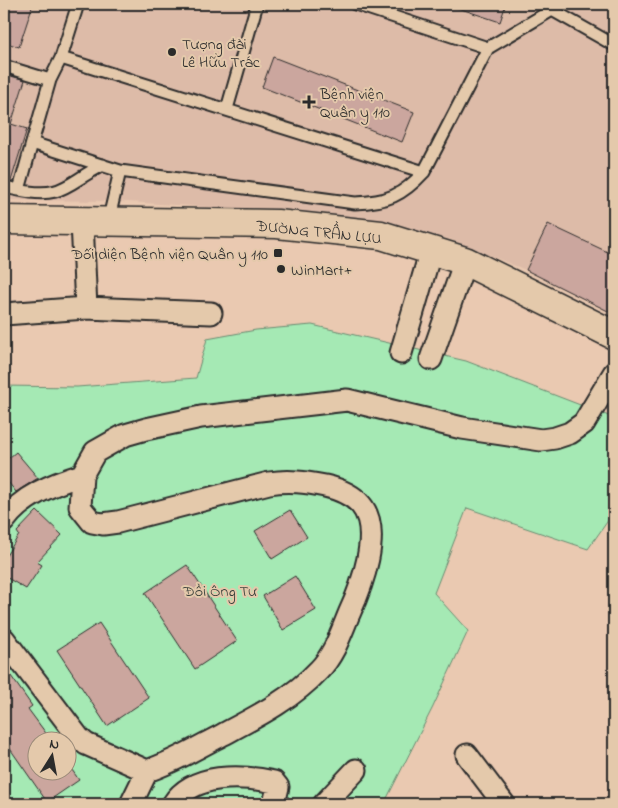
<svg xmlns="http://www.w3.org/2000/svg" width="618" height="808" font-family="'Indie Flower',sans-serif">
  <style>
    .built { fill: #ddbba8 }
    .green { fill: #a5e9b4; stroke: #688a70; fill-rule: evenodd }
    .building { fill: #cba69e; stroke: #2b2b2b }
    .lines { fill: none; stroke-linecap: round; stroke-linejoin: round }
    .lane-casing { stroke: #2b2b2b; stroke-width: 15 }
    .street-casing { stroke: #2b2b2b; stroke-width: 25 }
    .secondary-casing { stroke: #2b2b2b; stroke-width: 31 }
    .lane { stroke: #e4c9ab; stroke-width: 11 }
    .street { stroke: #e4c9ab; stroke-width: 21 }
    .secondary { stroke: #e4c9ab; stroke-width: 28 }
    .poi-dot { fill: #2b2b2b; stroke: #e4c9ab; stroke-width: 2 }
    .labels { text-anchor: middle; stroke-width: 4; stroke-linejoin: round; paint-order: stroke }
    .poi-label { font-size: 16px; fill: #2b2b2b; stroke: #e4c9ab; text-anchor: start }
    .street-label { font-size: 16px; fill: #2b2b2b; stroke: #e4c9ab }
    .park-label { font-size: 16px; fill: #373e39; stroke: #e4c9ab }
  </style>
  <rect width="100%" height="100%" fill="#eac9b1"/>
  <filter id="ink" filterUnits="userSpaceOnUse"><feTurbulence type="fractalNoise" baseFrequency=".02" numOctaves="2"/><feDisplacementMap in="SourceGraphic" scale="10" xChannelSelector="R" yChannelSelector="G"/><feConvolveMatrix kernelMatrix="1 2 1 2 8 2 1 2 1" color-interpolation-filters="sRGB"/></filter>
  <g filter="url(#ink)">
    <path class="built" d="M4,4h610v251l-66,-31 -22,46 -75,-30 -26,-7 -70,-11 -117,-13 -125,-8 -109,-1z"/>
    <path class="green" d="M312,325l154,36 148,57v94l-26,37 -121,-41 -33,85 34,38 -35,76 -49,97h-371l-9,-8v-410l73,1 119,-9 11,-39 49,-9zM38,740h30v30h-30z"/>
    <path class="building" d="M4,4h29l-14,43 -15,-5z
      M455,4h51l-6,18 -45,-15z
      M273,57l141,55 -12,30 -140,-55z
      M4,74l21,6 -14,44 16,5 -16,52 -7,-1z
      M548,224l66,31v59l-88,-44z
      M16,452l22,26 -22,14 -12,-15v-15z
      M290,510l17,27 -35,22 -17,-28z
      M37,511l25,24 -25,27 5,3 -16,24 -22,-13v-17l15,-24 -2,-3z
      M187,565l50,76 -42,28 -50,-76z
      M295,576l21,34 -33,20 -20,-34z
      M99,623l50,75 -42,28 -50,-76z
      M4,666l28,40 -4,3 23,31h-13v30h34l7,10 -32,22 -43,-62z"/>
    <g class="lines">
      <defs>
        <path id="lane" d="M552,10l62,35
          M488,48l64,-38 5,-6
          M61,58l17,-54
          M4,66l46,14 11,-22 363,114
          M50,80l-18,63 88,28 235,32c32,-1 47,-7 69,-31l64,-124 -133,-44
          M227,109l30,-105
          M4,187l15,3 13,-47
          M19,190c44,10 49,-8 84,-25
          M108,222l12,-51"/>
        <path id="street" d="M82,221l4,87
          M4,314l82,-6 125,5
          M401,353l30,-103
          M431,359l34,-98
          M4,521c18,-25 49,-37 78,-46
          M4,639l75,99 7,6 61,27c27,-9 50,-23 75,-36 34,-18 70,-36 97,-65 15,-15 22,-37 30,-56 12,-26 34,-83 12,-109 -9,-11 -23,-16 -36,-19 -20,-4 -36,-6 -56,-3l-151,39 -15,2 -11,-2 -12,-15 2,-32 13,-23 30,-17 21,-6 55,-12 146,-17 115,28 79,12 14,-2 15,-5 14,-10 30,-50
          M467,755l37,49
          M131,804l16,-33
          M173,804c20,-31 68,-29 101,-22l4,5 -4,17
          M324,804l32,-34"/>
        <path id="secondary" d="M4,220l273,4 104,11 84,26 149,74"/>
      </defs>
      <use href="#lane" class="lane-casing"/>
      <use href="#street" class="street-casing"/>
      <use href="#secondary" class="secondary-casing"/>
      <use href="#lane" class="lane"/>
      <use href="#street" class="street"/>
      <use href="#secondary" class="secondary"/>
    </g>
  </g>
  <g class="poi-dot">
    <circle cx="172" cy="52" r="5"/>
    <path d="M306.5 94.5h5v5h5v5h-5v5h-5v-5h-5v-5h5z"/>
    <rect x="273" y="248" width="10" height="10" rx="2.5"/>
    <circle cx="281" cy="269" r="5"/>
  </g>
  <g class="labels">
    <g class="poi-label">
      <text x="182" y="49">Tượng đài<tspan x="182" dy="18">Lê Hữu Trác</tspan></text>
      <text x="320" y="99">Bệnh viện<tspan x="320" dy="18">Quân y 110</tspan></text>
      <text x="268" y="259" text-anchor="end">Đối diện Bệnh viện Quân y 110</text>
      <text x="291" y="275">WinMart+</text>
    </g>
    <g class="street-label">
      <text transform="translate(319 231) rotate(6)" y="6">ĐƯỜNG TRẦN LỰU</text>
    </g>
    <g class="park-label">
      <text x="220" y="596">Đồi Ông Tư</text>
    </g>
  </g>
  <rect width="618" height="808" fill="none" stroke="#e4c9ab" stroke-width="20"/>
  <rect x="10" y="10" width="598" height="788" fill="none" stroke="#2b2b2b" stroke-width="2" filter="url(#ink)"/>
  <g transform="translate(52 756) rotate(11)"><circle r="24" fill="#e4c9ab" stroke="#9a8a78"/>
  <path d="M0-4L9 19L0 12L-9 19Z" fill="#2b2b2b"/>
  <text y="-8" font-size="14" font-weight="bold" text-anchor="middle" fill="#2b2b2b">N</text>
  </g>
</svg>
